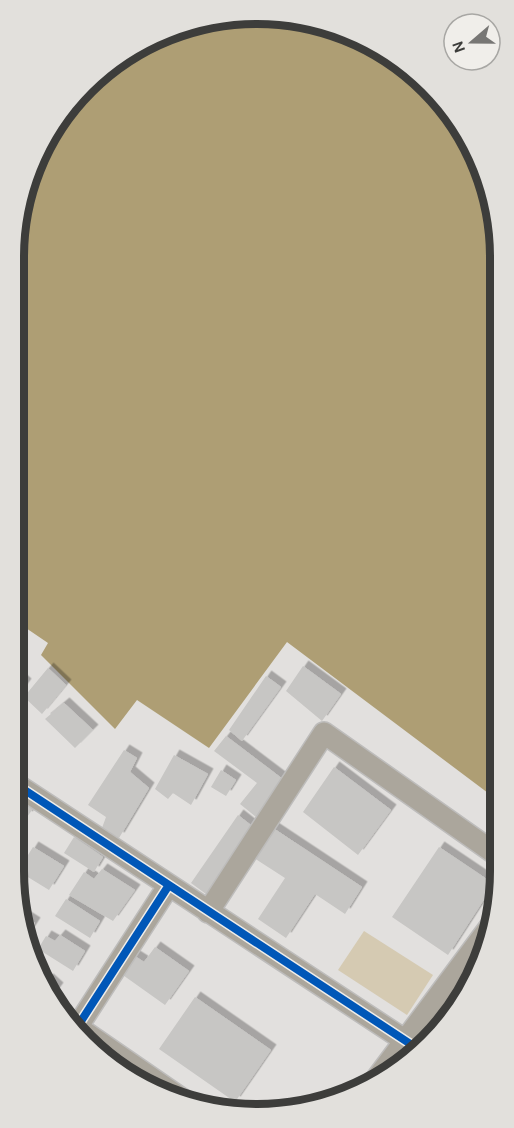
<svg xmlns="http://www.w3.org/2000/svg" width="514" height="1128" font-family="Karla,sans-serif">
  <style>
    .green { fill: #d5cab2 }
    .water { fill: #ae9e74 }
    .building { fill: #c7c6c4; filter: url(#shadow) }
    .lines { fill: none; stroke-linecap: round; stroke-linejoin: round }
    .minor-casing { stroke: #bdbcbb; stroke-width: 24 }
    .minor { stroke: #aba69c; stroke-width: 21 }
    .cycleway-casing { stroke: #f0eeea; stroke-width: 11 }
    .cycleway { stroke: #0057b8; stroke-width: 8 }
    .rim { fill: none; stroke: #3d3d3b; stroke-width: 8 }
  </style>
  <defs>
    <filter id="shadow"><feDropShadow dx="5.5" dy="-5.5" stdDeviation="0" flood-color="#0004"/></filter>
  </defs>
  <rect width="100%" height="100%" fill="#e2e0de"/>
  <path class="green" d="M364,931l69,44 -26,40 -69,-45z"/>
  <path class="water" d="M257,14l93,18 55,32 45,44 32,55 16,62 2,577 -213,-160 -78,106 -72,-48 -22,29 -74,-74 7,-12 -25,-17 -9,7v-376l18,-93 53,-79 78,-53z"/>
  <path class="building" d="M303,666l38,28 -19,27 -36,-30z
    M48,668l18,17 -24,29 -18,-17z
    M16,675l10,9 -12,17v-23z
    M266,676l15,11 -39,54 -13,-11z
    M64,703l29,27 -18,18 -30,-29z
    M226,736l58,44 -28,37 -16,-13 17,-21 -43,-32z
    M124,750l13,8 -7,14 19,16 -30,50 -17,-10 4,-11 -18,-12z
    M174,755l34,19 -17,31 -18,-12 -5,6 -13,-10z
    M334,767l57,43 -33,45 -55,-43z
    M221,770l15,10 -10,16 -15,-9z
    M17,794l18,12 -8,11 -13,-10z
    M238,815l14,11 -46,68 -15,-11z
    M273,828l89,59 -17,27 -30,-20 -29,44 -28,-19 27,-41 -31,-20z
    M74,837l29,20 -9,15 -30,-19z
    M33,847l31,19 -15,24 -31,-19z
    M439,847l55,37 -46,71 -56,-38z
    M102,869l33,21 -22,31 -44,-26 15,-23 10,7z
    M66,899l34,22 -10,17 -35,-22z
    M21,914l14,9 -10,16z
    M60,935l25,16 -12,20 -35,-22 8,-13 9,5z
    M155,947l34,24 -24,34 -45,-32 13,-18 11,7z
    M48,979l10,9 -5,7 -8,-13z
    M195,997l76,53 -36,52 -76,-53z"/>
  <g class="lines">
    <defs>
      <path id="minor" d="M14,783l404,266
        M208,912l116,-179 176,124
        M77,1027l106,73
        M74,1032l95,-147
        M372,1085l118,-158"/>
    </defs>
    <use href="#minor" class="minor-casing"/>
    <use href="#minor" class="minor"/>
    <defs>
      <path id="cycleway" d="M14,783l404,266
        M74,1032l95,-147"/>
    </defs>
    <use href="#cycleway" class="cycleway-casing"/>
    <use href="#cycleway" class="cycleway"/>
  </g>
  <path d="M0 0H514V1128H0ZM257 24H257A233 233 0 0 1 490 257V871A233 233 0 0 1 257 1104H257A233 233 0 0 1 24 871V257A233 233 0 0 1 257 24Z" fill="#e2e0dc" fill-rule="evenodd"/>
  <path class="rim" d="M257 24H257A233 233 0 0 1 490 257V871A233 233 0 0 1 257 1104H257A233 233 0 0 1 24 871V257A233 233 0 0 1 257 24Z"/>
  <g transform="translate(472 42) rotate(250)"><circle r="28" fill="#f0eeea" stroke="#a8a7a4" stroke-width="1.5"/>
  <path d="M0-4.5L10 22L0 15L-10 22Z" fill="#777674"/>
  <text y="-9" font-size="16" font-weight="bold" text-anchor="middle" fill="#3d3d3b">N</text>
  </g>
</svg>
